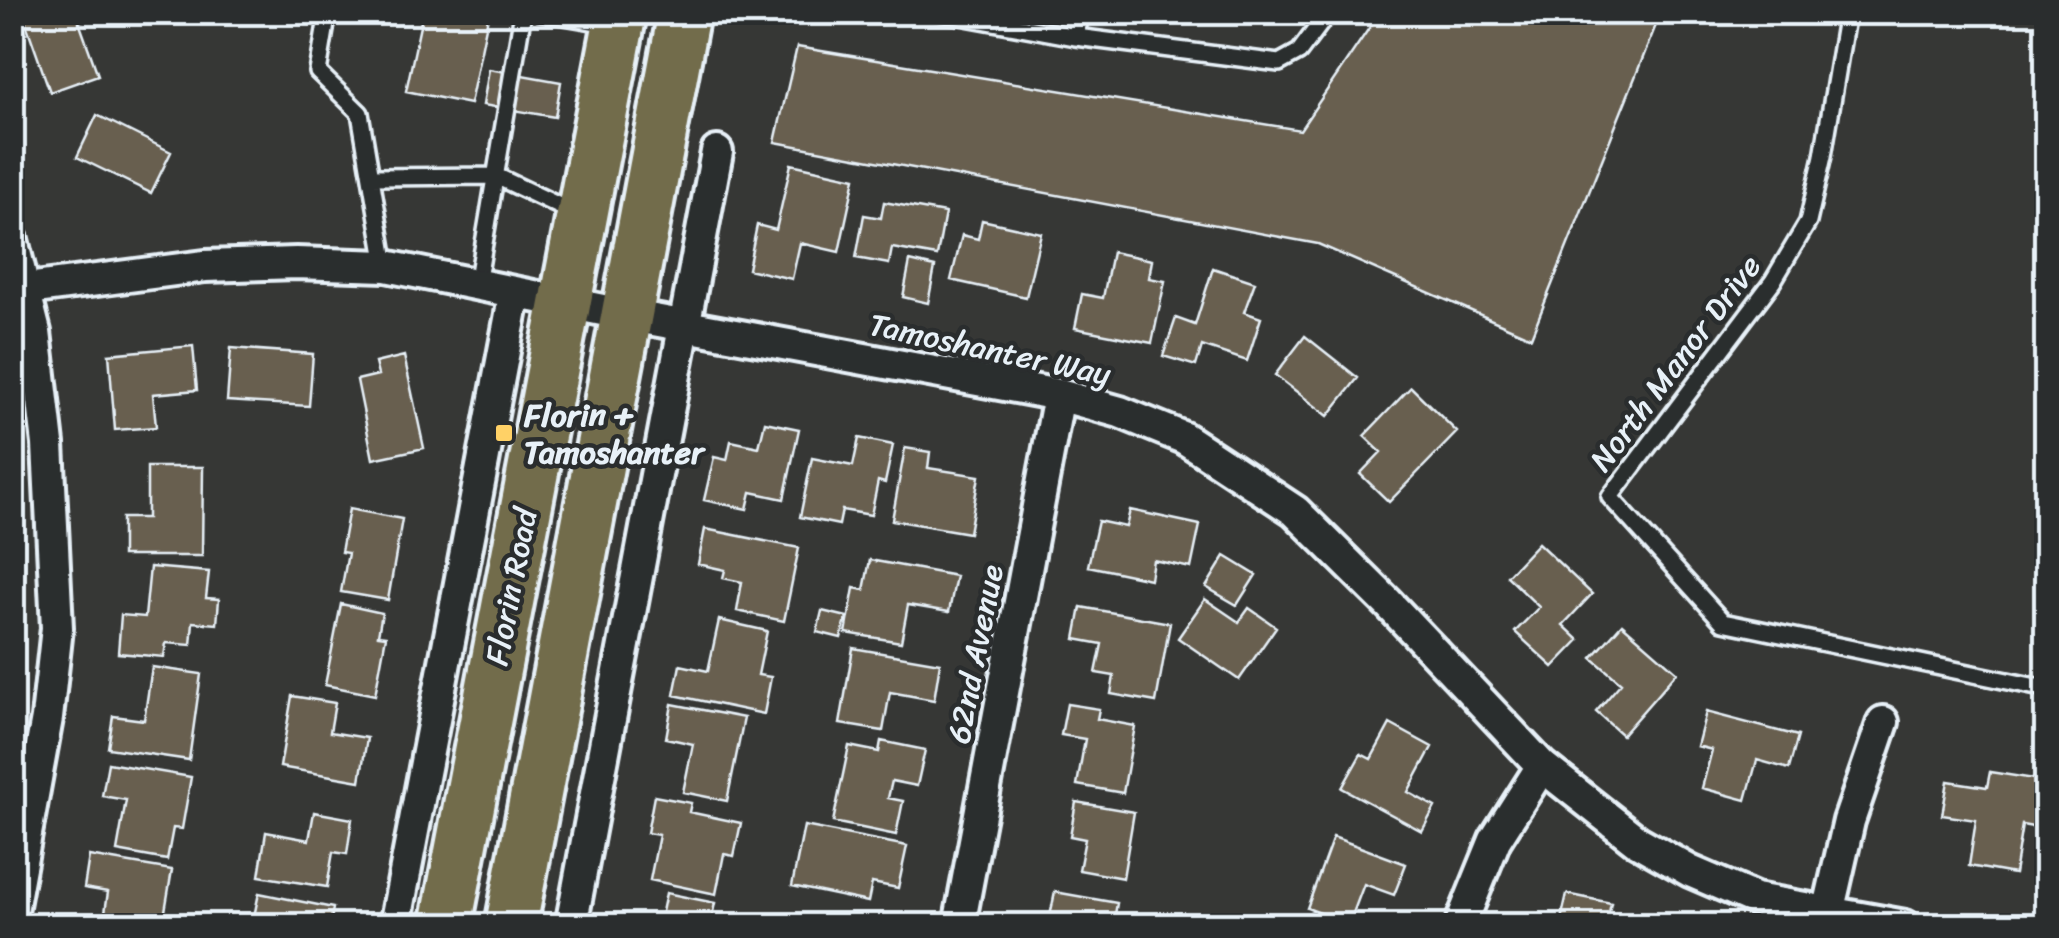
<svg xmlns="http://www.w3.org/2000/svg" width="2059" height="938" font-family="Sriracha,sans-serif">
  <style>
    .building { fill: #685e50; stroke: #e8f1f8; stroke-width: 2.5 }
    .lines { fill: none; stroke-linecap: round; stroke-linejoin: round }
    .service-casing { stroke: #e8f1f8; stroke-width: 22 }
    .minor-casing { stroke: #e8f1f8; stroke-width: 38 }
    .primary-casing { stroke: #e8f1f8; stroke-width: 58 }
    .service { stroke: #2a2d2e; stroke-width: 15 }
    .minor { stroke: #2a2d2e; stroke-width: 30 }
    .primary { stroke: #726c4b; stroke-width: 50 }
    .poi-dot { fill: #ffd166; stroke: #2a2d2e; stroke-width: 4 }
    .labels { text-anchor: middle; stroke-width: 9; stroke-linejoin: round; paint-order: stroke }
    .street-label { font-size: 32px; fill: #e8f1f8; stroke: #2a2d2e }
    .poi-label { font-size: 32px; font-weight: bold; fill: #e8f1f8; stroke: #2a2d2e; text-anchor: start }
  </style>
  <rect width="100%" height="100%" fill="#363735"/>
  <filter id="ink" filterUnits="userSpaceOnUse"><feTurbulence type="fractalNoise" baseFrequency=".01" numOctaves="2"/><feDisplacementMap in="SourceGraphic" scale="20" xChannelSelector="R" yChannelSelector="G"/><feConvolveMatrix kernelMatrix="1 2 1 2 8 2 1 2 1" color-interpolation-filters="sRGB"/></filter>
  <g filter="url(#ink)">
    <path class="building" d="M30,12h72l-23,10 19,53 -48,17 -27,-77z
      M423,12h66l-19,92 -64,-13z
      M1380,12h258l20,8 -127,317 -213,-93 -543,-102 22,-95 503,83z
      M489,69l72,13 -6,35 -72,-12z
      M97,115l74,37 -20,41 -74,-36z
      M791,164l64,14 -16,74 -39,-9 -8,36 -44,-10 9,-44 19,5z
      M884,202l61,11 -8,43 -45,-8 -3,16 -33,-6 8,-43 17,3z
      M982,220l59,13 -15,64 -75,-17 11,-45 16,4z
      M1112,252l40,8 -3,18 16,3 -13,62 -77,-15 7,-34 21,4z
      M910,261l25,6 -7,36 -25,-6z
      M1213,268l42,14 -11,30 17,6 -14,43 -45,-15 -6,20 -33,-10 13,-38 19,7z
      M1305,336l53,42 -30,38 -53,-41z
      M193,346l4,44 -44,4 3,33 -41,3 -6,-76z
      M231,348l82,6 -4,52 -82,-5z
      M404,356l20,92 -51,11 -16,-79 21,-5 -3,-12z
      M1411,387l46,45 -68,70 -29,-28 21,-22 -17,-16z
      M765,422l34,7 -15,70 -33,-7 -4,17 -43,-9 10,-43 13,3 4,-19 28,6z
      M859,438l34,7 -8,38 -7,-2 -7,34 -29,-5 -3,15 -39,-8 12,-59 41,8z
      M905,448l25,4 -2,16 51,8 -10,57 -77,-13z
      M147,467h56l-1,89h-80v-38h25z
      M349,509l53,10 -14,81 -47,-8 7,-39 -7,-1z
      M1130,510l70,15 -9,43 -38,-8 -3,19 -62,-13 10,-45 28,6z
      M705,529l94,19 -15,73 -47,-10 5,-29 -19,-4 2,-8 -27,-6z
      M1538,543l54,51 -29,31 16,15 -26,27 -38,-35 24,-25 -32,-31z
      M1225,556l31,19 -19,30 -31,-18z
      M870,560l86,16 -7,36 -41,-7 -7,37 -55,-9 8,-45 10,2z
      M150,567l59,5 -3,26 13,1 -2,25 -24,-2 -2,23 -25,-2 -2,14 -46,-4 3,-38 24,2z
      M1205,599l34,23 10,-14 27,19 -37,53 -61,-42z
      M341,604l41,9 -4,22 8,1 -11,59 -50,-10z
      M1081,607l89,16 -14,79 -45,-8 3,-18 -18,-3 6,-29 -27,-5z
      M822,611l25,6 -6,21 -24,-6z
      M719,620l48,11 -9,44 13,2 -7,37 -90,-19 6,-30 28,6z
      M1622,624l55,48 -55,63 -26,-23 25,-29 -29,-25z
      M853,648l87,15 -6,37 -44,-8 -7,39 -43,-7z
      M152,667l49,7 -12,86 -81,-12 5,-32 31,4z
      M292,696l43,7 -5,29 37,6 -7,43 -80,-14z
      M672,704l72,14 -17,83 -44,-9 10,-48 -27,-6z
      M1067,704l32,5 -2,10 38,7 -12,67 -46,-8 8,-46 -24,-4z
      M1706,712l92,24 -9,33 -32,-9 -11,40 -44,-12 10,-38 -15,-4z
      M1390,724l42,23 -24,45 27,15 -13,24 -80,-43 19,-34 10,5z
      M881,741l44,9 -8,36 -25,-5 -4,17 15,3 -7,34 -63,-13 16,-76 30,6z
      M108,763l83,14 -9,52 -9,-1 -6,32 -50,-9 9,-51 -24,-4z
      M1990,772l56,9 -2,48 -22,-4 -8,49 -45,-8 7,-46 -34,-5 6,-34 39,6z
      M654,796l37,7 -2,9 52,11 -7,33 -10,-2 -8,40 -66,-14 9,-45 -12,-2z
      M1076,802l58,10 -11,66 -44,-8 6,-31 -15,-3z
      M314,812l38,7 -5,35 -14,-2 -6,35 -68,-11 7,-44 43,8z
      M804,826l103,20 -9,42 -26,-5 -4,19 -76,-16z
      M1333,837l73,27 -12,31 -30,-11 -15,40 -42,-16z
      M89,856l83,14 -9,53 -60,3 5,-34 -24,-4z
      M1055,892l62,11 -4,23h-65z
      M259,893l74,15 -3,18h-78z
      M666,893l49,10 -5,23h-51z
      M1567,894l44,9 -5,23h-61l1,-5 14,3z
      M789,915l59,11h-61z"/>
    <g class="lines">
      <defs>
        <path id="service" d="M328,12l-10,60 42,41 26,153
          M540,12l70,12
          M938,12l138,25 203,26 20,-11 30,-40
          M1847,12l-24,144 -15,66 -35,59 -163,216 113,125 323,67
          M1076,37l4,-25
          M371,177l125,-1 78,37
          M477,285l46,-273"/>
        <path id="minor" d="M12,240l23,92 13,112 9,184 -10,90 -35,193
          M12,291l193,-25 91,-3 90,3 241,49 432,80 61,17 64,26 111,73 93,92 154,163 95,75 53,30 65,28 150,27
          M395,926l120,-633
          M571,926l146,-774
          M959,926l100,-531
          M1460,926l35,-86 47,-74
          M1825,926l24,-105 34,-99"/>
        <path id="primary" d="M446,926l175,-914
          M511,926l173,-914"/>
      </defs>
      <use href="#service" class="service-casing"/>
      <use href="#minor" class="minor-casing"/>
      <use href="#primary" class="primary-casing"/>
      <use href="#service" class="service"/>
      <use href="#minor" class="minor"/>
      <use href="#primary" class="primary"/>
    </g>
  </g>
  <rect class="poi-dot" x="494" y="423" width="20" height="20" rx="5"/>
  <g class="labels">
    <g class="street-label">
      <text transform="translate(990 349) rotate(12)" y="11">Tamoshanter Way</text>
      <text transform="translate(1675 363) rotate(-53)" y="11">North Manor Drive</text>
      <text transform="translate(511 587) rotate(-79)" y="11">Florin Road</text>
      <text transform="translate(975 654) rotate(-79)" y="11">62nd Avenue</text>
    </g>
    <g class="poi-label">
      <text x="524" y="426">Florin +<tspan x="524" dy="37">Tamoshanter</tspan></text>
    </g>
  </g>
  <rect width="2059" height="938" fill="none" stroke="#2a2d2e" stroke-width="50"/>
  <rect x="25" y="25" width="2009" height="888" fill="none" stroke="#e8f1f8" stroke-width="4" filter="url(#ink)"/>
</svg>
